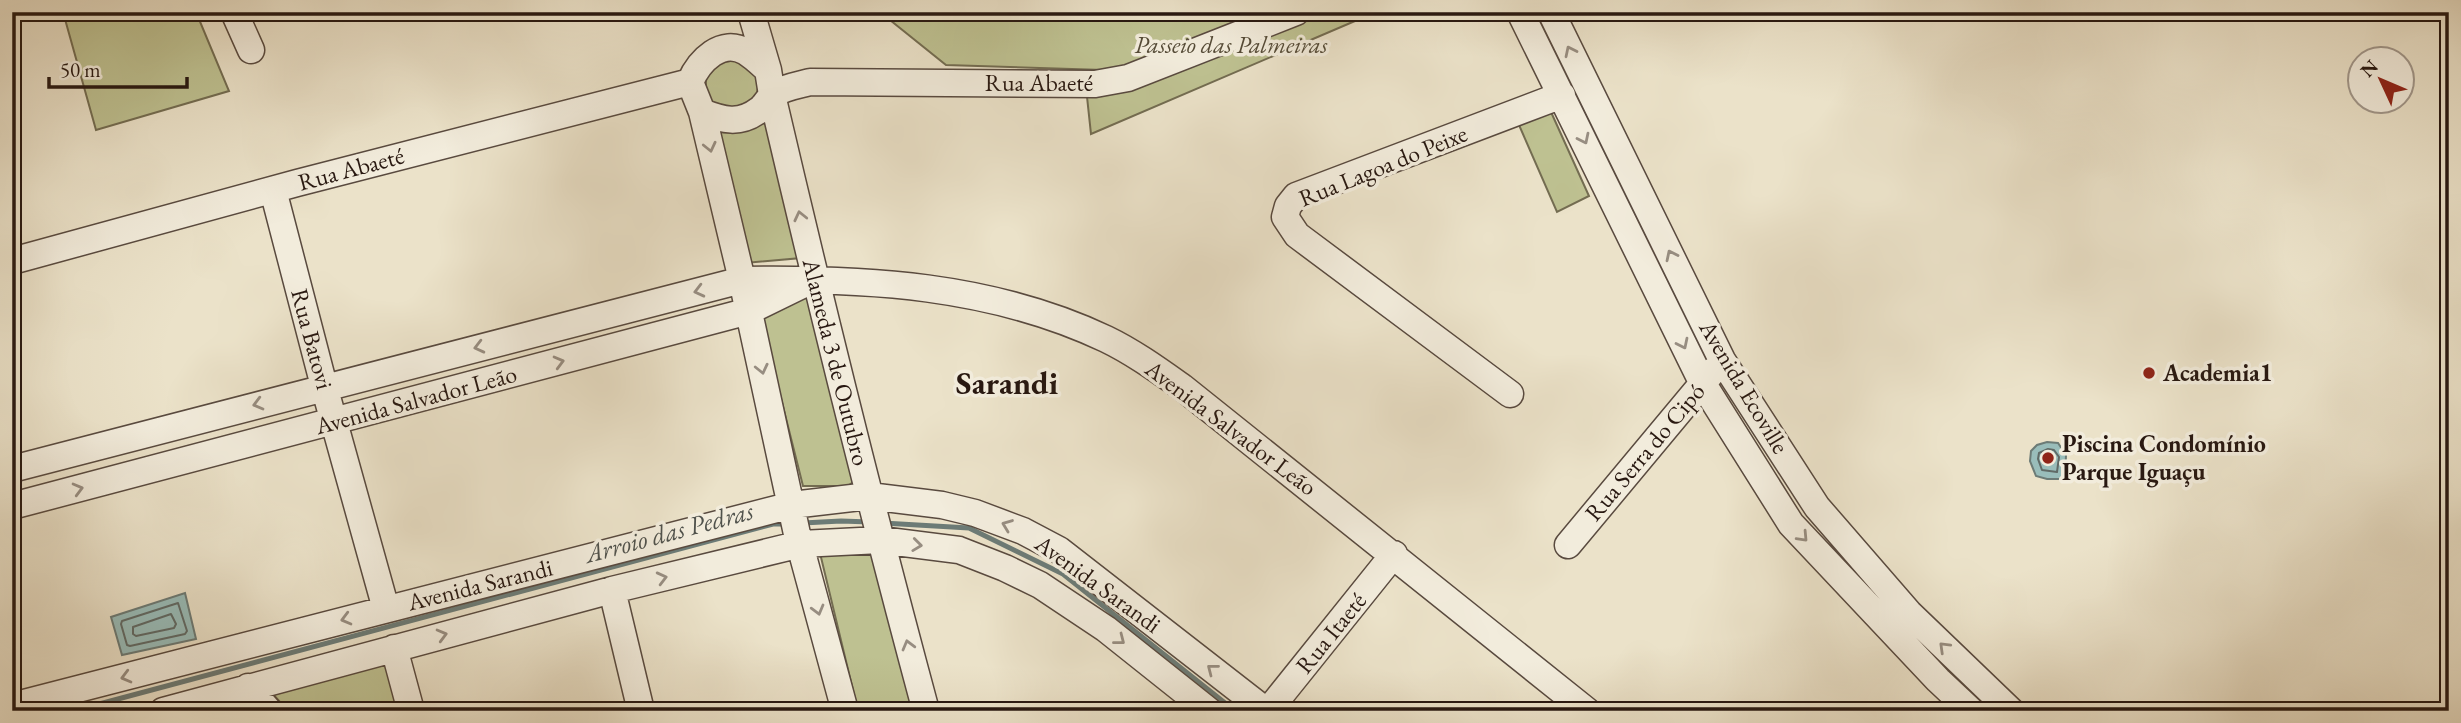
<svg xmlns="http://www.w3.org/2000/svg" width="2461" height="723" font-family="'EB Garamond',serif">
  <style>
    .green { fill: #bec191; stroke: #736c51; stroke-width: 2 }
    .water { fill: #99bdba; stroke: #6c7b76; stroke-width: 2 }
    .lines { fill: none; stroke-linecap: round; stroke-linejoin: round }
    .shore { stroke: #606a66; stroke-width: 2 }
    .stream { stroke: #6c7b76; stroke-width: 5 }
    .minor-casing { stroke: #594a3f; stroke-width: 29 }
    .minor { stroke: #f2ecdc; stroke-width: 26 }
    .oneway { stroke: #978d81 }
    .poi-dot { fill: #8f2418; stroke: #f2ecdc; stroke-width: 2.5 }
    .labels { text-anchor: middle; stroke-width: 7; stroke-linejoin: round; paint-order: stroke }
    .park-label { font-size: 24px; font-style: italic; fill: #554b37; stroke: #f2ecdc }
    .street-label { font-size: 24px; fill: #281811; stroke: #f2ecdc }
    .poi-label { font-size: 24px; font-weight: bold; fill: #281811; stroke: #f2ecdc; text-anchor: start }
    .water-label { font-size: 26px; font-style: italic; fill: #50524c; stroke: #f2ecdc }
    .district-label { font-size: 32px; font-weight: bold; fill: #281811; stroke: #f2ecdc }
  </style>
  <rect width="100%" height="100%" fill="#ebe2c9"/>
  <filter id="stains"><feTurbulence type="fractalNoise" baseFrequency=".00286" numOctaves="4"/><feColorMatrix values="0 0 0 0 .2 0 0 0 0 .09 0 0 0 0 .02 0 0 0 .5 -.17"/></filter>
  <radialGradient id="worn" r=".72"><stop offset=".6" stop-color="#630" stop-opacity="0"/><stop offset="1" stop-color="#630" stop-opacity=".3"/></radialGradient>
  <path class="green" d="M63,12h133l33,79 -133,39z
    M880,12h496l-285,122 -6,-56 15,-8 -154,-5z
    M730,57l29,19c-1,28 -6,27 -30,37l-22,-15c-4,-28 1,-27 23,-41z
    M769,111l32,147 -56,5 -33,-136z
    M1551,112l38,84 -32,16 -38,-87z
    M809,296l48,183 -9,7h-45l-44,-175z
    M874,545l42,166h-58l-39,-162z
    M392,661l11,50h-115l-17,-19z"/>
  <path class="water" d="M2047,442l11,1 8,12 -1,24h-18l-11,-3 -6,-15 1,-10 6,-6z
    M185,593l11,46 -74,16 -11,-38z"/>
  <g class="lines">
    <path class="shore" d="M2048,449l6,1 5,7 -2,15 -15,-2 -4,-11 1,-6z
      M178,603l9,28 -2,3 -55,12 -3,-1 -6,-21 1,-3z
      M171,614l5,10 -2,4 -38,8 -3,-2v-7z"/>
    <path class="stream" d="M803,523l38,-2 29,1
      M883,523l86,5 94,46 172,137
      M73,711l700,-187h13"/>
    <defs>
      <path id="minor" d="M234,12l17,38
        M751,12l17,58 4,25c48,206 99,412 154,616
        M1520,12l183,372 88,140 147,156 33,31
        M1551,12l171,348 95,147 92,106 102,98
        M690,82l12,30 40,168 55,254 48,177
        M690,82c9,-21 32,-45 56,-30 8,5 15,12 22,18
        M702,112c20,8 38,13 57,-2 6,-4 9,-12 15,-16 10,-7 25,-9 36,-12l285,2 33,-6 168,-66
        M273,190l51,196 62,223
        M12,261l285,-78 393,-101
        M1510,394l-213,-159 -12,-18 3,-11 8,-10 266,-101
        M12,469l730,-189c124,-2 250,5 364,59 27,13 52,31 76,48l405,324
        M12,506l737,-195 59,-29
        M1568,545l145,-174
        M612,590l29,121
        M394,648l17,63
        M248,687l21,24
        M12,706l780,-201 77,-9 73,9 33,8 48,18 36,19 207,161
        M163,711l449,-121 189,-46 79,-4 79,10 46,18 35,17 66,44 103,82
        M1268,711l126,-157"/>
    </defs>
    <use href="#minor" class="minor-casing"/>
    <use href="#minor" class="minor"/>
  </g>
  <defs><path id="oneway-chevron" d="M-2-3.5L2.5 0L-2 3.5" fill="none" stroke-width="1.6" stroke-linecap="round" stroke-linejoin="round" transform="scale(1.75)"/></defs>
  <g class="oneway">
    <use href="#oneway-chevron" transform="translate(1570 51) rotate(-116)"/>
    <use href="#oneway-chevron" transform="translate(1584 139) rotate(64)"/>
    <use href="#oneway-chevron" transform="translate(710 147) rotate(77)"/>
    <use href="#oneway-chevron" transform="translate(800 216) rotate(-103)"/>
    <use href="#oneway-chevron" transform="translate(1671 255) rotate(-116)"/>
    <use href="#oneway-chevron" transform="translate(699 291) rotate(166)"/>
    <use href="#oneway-chevron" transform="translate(1683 344) rotate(64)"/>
    <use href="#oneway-chevron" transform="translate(479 347) rotate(166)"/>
    <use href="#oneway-chevron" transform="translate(559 362) rotate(-15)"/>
    <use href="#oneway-chevron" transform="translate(762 369) rotate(77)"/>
    <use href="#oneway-chevron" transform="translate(258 404) rotate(165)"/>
    <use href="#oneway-chevron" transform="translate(78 489) rotate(-15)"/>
    <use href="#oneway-chevron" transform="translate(1007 525) rotate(-159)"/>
    <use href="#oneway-chevron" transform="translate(1803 537) rotate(47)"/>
    <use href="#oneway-chevron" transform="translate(917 545) rotate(7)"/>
    <use href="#oneway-chevron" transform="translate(662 578) rotate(-14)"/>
    <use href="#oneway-chevron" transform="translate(818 610) rotate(75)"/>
    <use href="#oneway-chevron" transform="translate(346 619) rotate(165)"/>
    <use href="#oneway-chevron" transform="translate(442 635) rotate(-15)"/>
    <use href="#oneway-chevron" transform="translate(1120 640) rotate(38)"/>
    <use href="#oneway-chevron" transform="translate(908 645) rotate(-105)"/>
    <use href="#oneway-chevron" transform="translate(1944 647) rotate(-136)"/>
    <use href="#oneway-chevron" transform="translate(1212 669) rotate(-142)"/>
    <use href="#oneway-chevron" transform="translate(126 677) rotate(165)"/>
  </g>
  <g class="poi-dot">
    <circle cx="2149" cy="373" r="7"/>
    <circle cx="2048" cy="458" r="7"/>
  </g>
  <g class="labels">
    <g class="park-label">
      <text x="1231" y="53">Passeio das Palmeiras</text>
    </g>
    <g class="street-label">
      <text x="1039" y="91">Rua Abaeté</text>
      <text transform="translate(1383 166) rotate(-22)" y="8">Rua Lagoa do Peixe</text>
      <text transform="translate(351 169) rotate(-15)" y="8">Rua Abaeté</text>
      <text transform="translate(312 339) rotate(75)" y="8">Rua Batovi</text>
      <text transform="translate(836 362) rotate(76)" y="8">Alameda 3 de Outubro</text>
      <text transform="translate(1744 387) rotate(59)" y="8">Avenida Ecoville</text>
      <text transform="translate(416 400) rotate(-15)" y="8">Avenida Salvador Leão</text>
      <text transform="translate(1231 428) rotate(37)" y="8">Avenida Salvador Leão</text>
      <text transform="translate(1645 452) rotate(-50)" y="8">Rua Serra do Cipó</text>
      <text transform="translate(1098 584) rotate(36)" y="8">Avenida Sarandi</text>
      <text transform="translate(480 585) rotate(-14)" y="8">Avenida Sarandi</text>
      <text transform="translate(1331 633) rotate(-51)" y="8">Rua Itaeté</text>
    </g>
    <g class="poi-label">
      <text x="2163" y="381">Academia1</text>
      <text x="2062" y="452">Piscina Condomínio<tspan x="2062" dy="28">Parque Iguaçu</tspan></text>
    </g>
    <g class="water-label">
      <text transform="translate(669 532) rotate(-15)" y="9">Arroio das Pedras</text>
    </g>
    <g class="district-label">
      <text x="1007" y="394">Sarandi</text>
    </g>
  </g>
  <rect width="2461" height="723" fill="none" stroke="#ebe2c9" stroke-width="42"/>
  <rect x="14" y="14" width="2433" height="695" fill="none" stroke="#281811" stroke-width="3.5"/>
  <rect x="21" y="21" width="2419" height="681" fill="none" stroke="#281811" stroke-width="2"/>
  <g transform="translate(2381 80) rotate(314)"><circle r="33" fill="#f2ecdc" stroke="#a1978b" stroke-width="2"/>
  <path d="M0-5L12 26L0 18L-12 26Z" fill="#8f2418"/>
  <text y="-10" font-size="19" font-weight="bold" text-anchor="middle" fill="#281811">N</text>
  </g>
  <path d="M49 77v10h138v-10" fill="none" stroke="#281811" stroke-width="3.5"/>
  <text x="60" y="77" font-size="21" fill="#281811" stroke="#f2ecdc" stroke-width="5" paint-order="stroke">50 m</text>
  <rect width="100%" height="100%" filter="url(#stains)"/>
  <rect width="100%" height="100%" fill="url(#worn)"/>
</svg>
